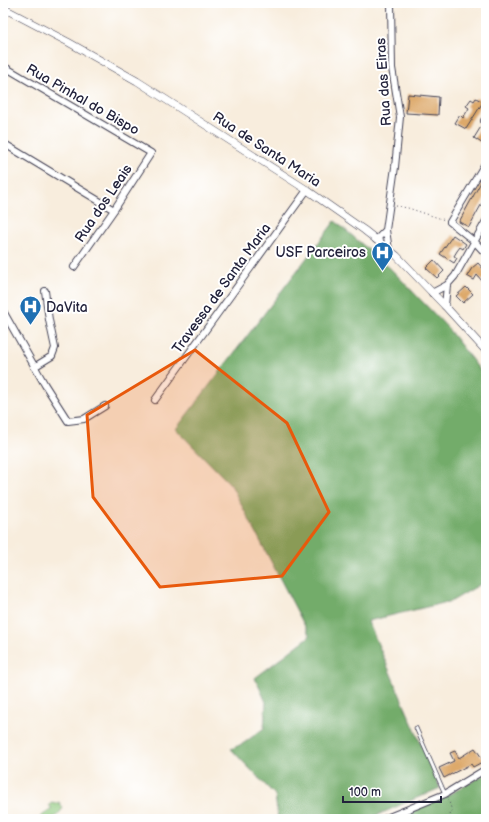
<svg xmlns="http://www.w3.org/2000/svg" width="489" height="822" font-family="'Balsamiq Sans',sans-serif">
  <style>
    .green { fill: #8fc87b; stroke: #58755b }
    .forest { fill: #73ac6b; stroke: #4a6753 }
    .building { fill: #dda96a }
    .lines { fill: none; stroke-linecap: round; stroke-linejoin: round }
    .service-casing { stroke: #424053; stroke-width: 4.5 }
    .minor-casing { stroke: #424053; stroke-width: 8 }
    .tertiary-casing { stroke: #424053; stroke-width: 8 }
    .path { stroke: #424053; stroke-width: 1; stroke-dasharray: 1 3; stroke-linecap: butt }
    .service { stroke: #fff; stroke-width: 3 }
    .minor { stroke: #fff; stroke-width: 6 }
    .tertiary { stroke: #fff; stroke-width: 7 }
    .marked { fill: #e8590c; fill-opacity: 0.2; stroke: #e8590c; stroke-width: 3; stroke-linejoin: round }
    .labels { text-anchor: middle; stroke-width: 4; stroke-linejoin: round; paint-order: stroke }
    .street-label { font-size: 14px; fill: #22223b; stroke: #fff }
    .poi-label { font-size: 14px; fill: #22223b; stroke: #fff; text-anchor: end }
  </style>
  <rect width="100%" height="100%" fill="#fff"/>
  <filter id="ink" filterUnits="userSpaceOnUse"><feTurbulence type="fractalNoise" baseFrequency=".025" numOctaves="2"/><feDisplacementMap in="SourceGraphic" scale="8" xChannelSelector="R" yChannelSelector="G"/><feConvolveMatrix kernelMatrix="1 2 1 2 8 2 1 2 1" color-interpolation-filters="sRGB"/></filter>
  <filter id="wash" filterUnits="userSpaceOnUse"><feTurbulence type="fractalNoise" baseFrequency=".012" numOctaves="4" result="noise"/><feDisplacementMap in="SourceGraphic" scale="16" xChannelSelector="R" yChannelSelector="G"/><feGaussianBlur stdDeviation="0.9" result="paint"/><feColorMatrix in="noise" values="0 0 0 0 0 0 0 0 0 0 0 0 0 0 0 0 0 1.4 0 .05"/><feComposite in="paint" operator="in"/></filter>
  <g filter="url(#wash)">
    <rect width="100%" height="100%" fill="#f8eddd"/>
    <path class="green" d="M59,802l4,6c-8,11 -9,11 -22,11l-1,-2 12,-8 -3,-4 3,-2 3,1z"/>
    <path class="forest" d="M335,221l55,47 56,58 40,52v203l-34,20 -84,20 72,167 -72,31h-90l-3,-24 -44,-46 13,-6 20,-15 2,-26 -11,-24 55,-42 -79,-151 -55,-56z
      M486,774v45h-94l54,-23z"/>
    <g id="blocks">
      <path class="building" d="M408,94l31,3 -1,18 -32,-2z
        M476,98l7,4 -17,27 -11,-6 5,-8 3,3 6,-10 -3,-2 5,-7 3,2z
        M482,125l4,1v20l-12,-8z
        M486,173v23l-17,31 -10,-5z
        M453,235l13,9 -3,5 -3,-2 -3,4 -3,5 3,2 -3,5 -14,-9z
        M434,260l10,11 -7,7 -11,-10z
        M478,263l8,9v5l-4,4 -5,-6 -3,5 -7,-4 5,-8z
        M466,287l7,7 -10,9 -7,-7z
        M475,748l9,13 -11,6 -2,-3 -27,14 -5,-10 15,-7 -4,-8 5,-2 4,7z"/>
    </g>
  </g>
  <g filter="url(#ink)">
    <use href="#blocks" fill-opacity="0" stroke="#424053" stroke-width="1"/>
    <g class="lines">
      <defs>
        <path id="service" d="M416,728l29,66"/>
        <path id="minor" d="M3,66l148,87 -37,57 -40,57
          M484,121h2
          M3,143l111,67
          M486,162l-36,60 25,20 11,12
          M376,240l10,-10
          M389,250l-3,-20 9,-63 5,-50 -8,-49 -1,-65
          M432,293l15,-8 8,-9 31,-55
          M445,306l2,-21
          M3,311l42,74 23,36 16,-2 21,-13
          M34,367l18,-11 3,-8 -6,-28 -4,-29
          M155,400l152,-210
          M384,819l61,-25 41,-25"/>
        <path id="tertiary" d="M3,8l65,34 69,39 170,109 57,40 33,26 48,50 41,45"/>
      </defs>
      <use href="#service" class="service-casing"/>
      <use href="#minor" class="minor-casing"/>
      <use href="#tertiary" class="tertiary-casing"/>
      <path class="path" d="M396,206l12,2 37,12
        M448,799l4,12 -4,8"/>
      <use href="#service" class="service"/>
      <use href="#minor" class="minor"/>
      <use href="#tertiary" class="tertiary"/>
    </g>
  </g>
  <path class="marked" d="M195,350l92,73 42,89 -47,64 -122,11 -67,-90 -6,-82z"/>
  <defs>
    <symbol id="hospital-pin" viewBox="-11 -11 22 30"><path d="M0 17L-7.5 6A9.5 9.5 0 1 1 7.5 6Z" fill="#1f6fb2" stroke="#fff"/><path d="M-5-5h3v3.5h4V-5h3V5h-3V1.5h-4V5h-3Z" fill="#fff"/></symbol>
  </defs>
  <g fill-rule="evenodd">
    <use href="#hospital-pin" x="370" y="240" width="25" height="34"/>
    <use href="#hospital-pin" x="18" y="294" width="25" height="34"/>
  </g>
  <g class="labels">
    <g class="street-label">
      <text transform="translate(383 82) rotate(-94)" y="5">Rua das Eiras</text>
      <text transform="translate(83 99) rotate(30)" y="5">Rua Pinhal do Bispo</text>
      <text transform="translate(267 149) rotate(33)" y="5">Rua de Santa Maria</text>
      <text transform="translate(103 203) rotate(-56)" y="5">Rua dos Leais</text>
      <text transform="translate(221 288) rotate(-54)" y="5">Travessa de Santa Maria</text>
    </g>
    <g class="poi-label">
      <text x="366" y="257">USF Parceiros</text>
      <text x="46" y="312" text-anchor="start">DaVita</text>
    </g>
  </g>
  <rect width="489" height="822" fill="none" stroke="#fff" stroke-width="16"/>
  <path d="M343 796v6h98v-6" fill="none" stroke="#22223b" stroke-width="2"/>
  <text x="349" y="796" font-size="12" fill="#22223b" stroke="#ffffff" stroke-width="3" paint-order="stroke">100 m</text>
</svg>
